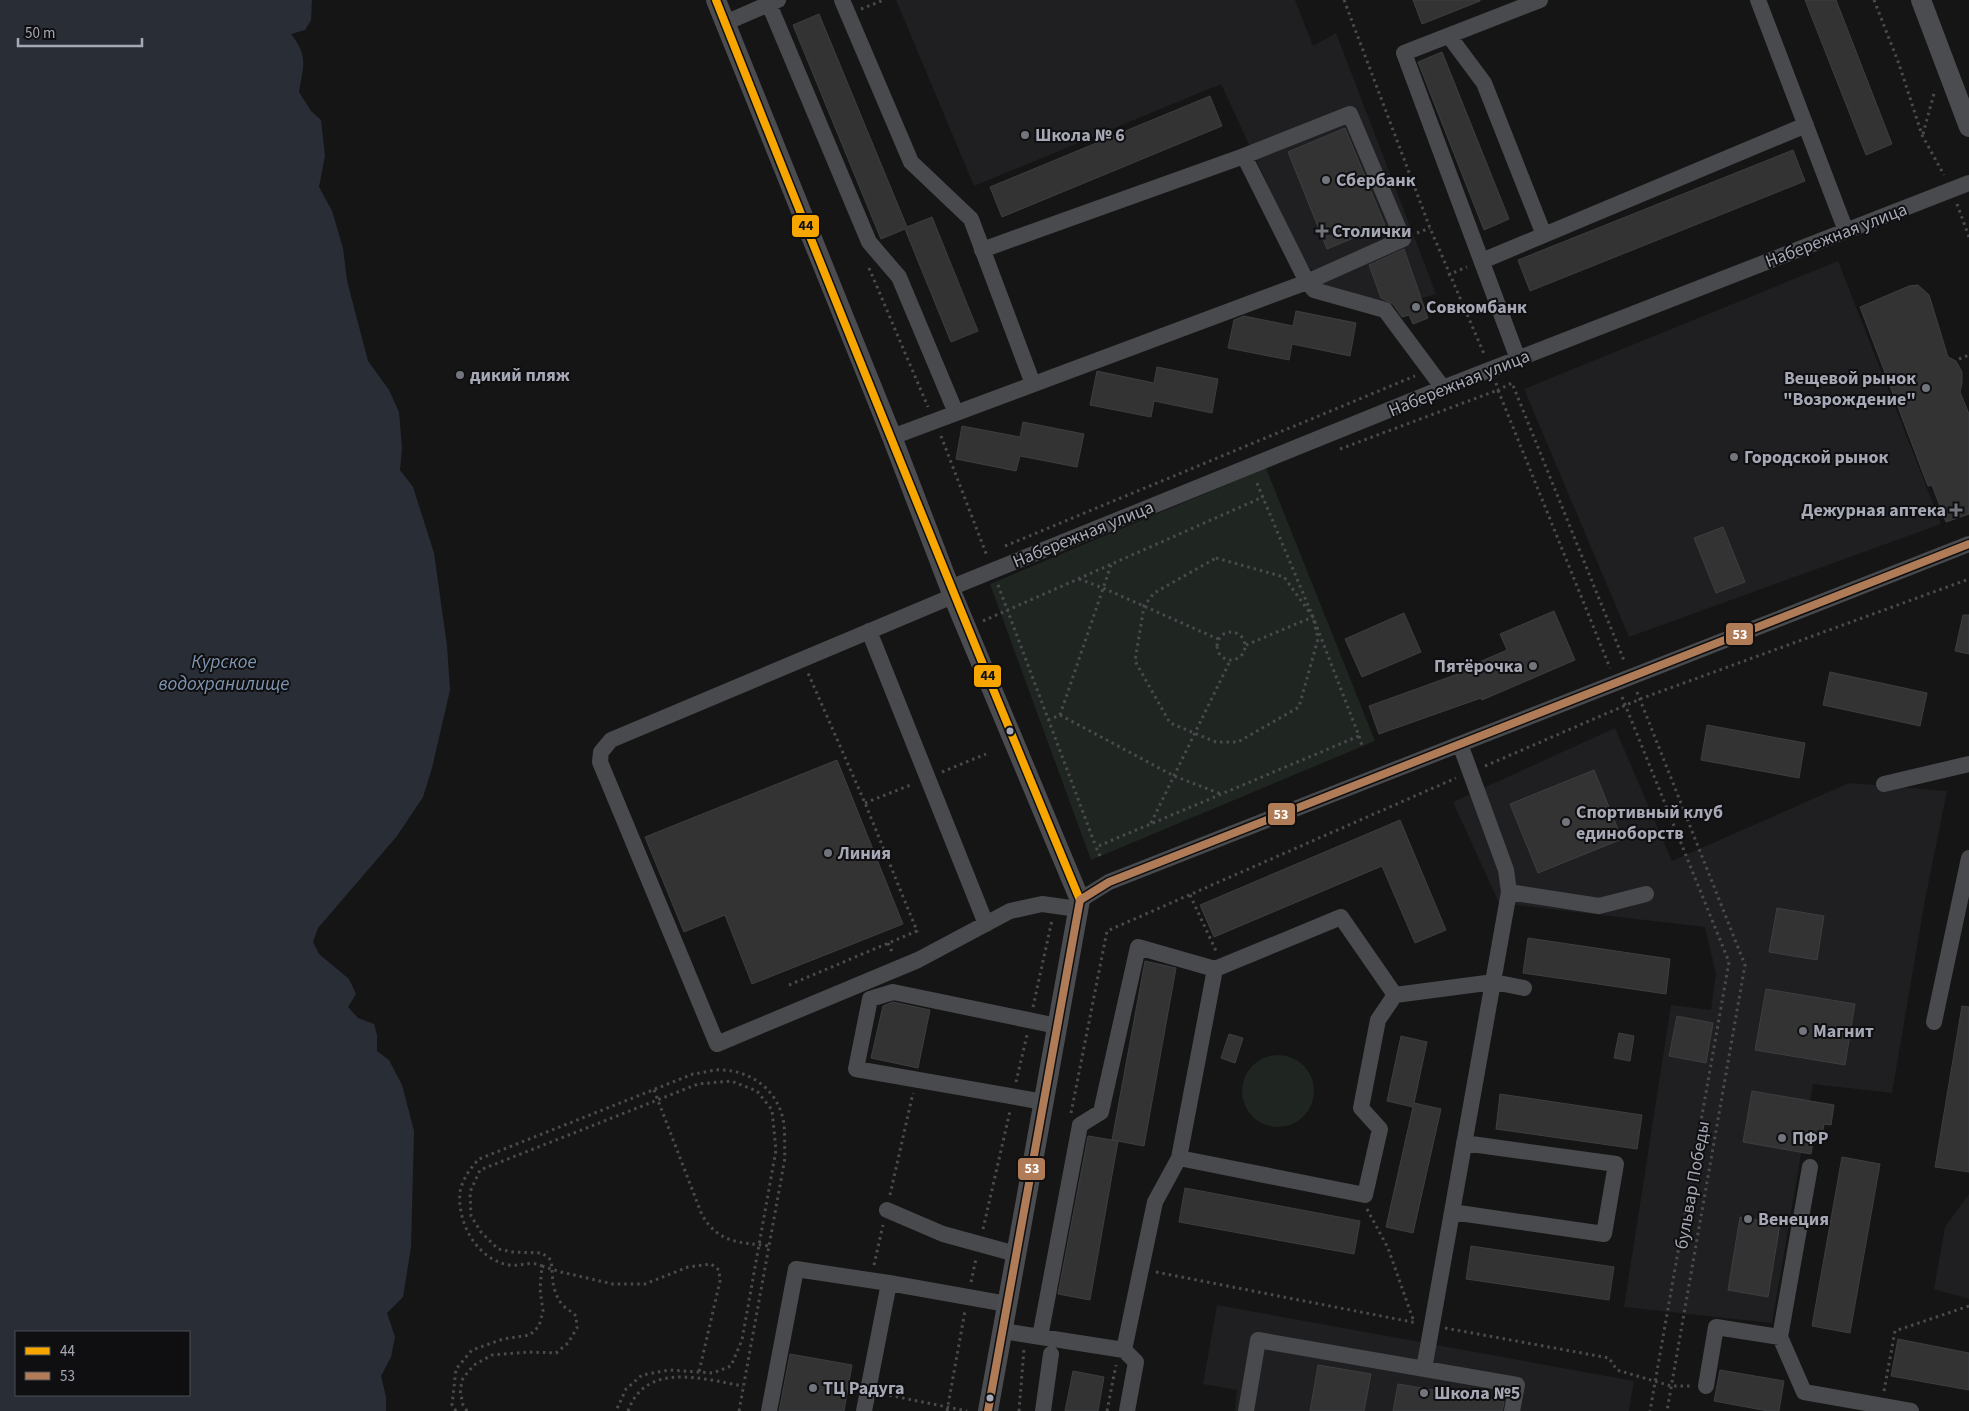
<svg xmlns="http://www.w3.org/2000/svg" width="1969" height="1411" font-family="'Source Sans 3',sans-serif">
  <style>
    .built { fill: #1f1f21 }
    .green { fill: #1f2520 }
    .water { fill: #292e36; fill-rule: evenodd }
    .building { fill: #333334; stroke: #3d3e41 }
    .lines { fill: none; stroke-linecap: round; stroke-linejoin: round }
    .path { stroke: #4b4b4f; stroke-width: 3; stroke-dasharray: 2.5 4; stroke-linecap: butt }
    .minor { stroke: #494a4d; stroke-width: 16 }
    .major { stroke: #4b4c4f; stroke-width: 20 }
    .bus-1-casing { stroke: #0f0f11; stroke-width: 11 }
    .bus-2-casing { stroke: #0f0f11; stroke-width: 11 }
    .bus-1 { stroke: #f7a600; stroke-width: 8 }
    .bus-2 { stroke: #b07c57; stroke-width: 8 }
    .poi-dot { fill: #73757d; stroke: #0f0f11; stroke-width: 2 }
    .bus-dot { fill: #a6a9b5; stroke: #0f0f11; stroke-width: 2 }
    .labels { text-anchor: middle; stroke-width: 4; stroke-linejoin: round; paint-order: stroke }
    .poi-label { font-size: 18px; font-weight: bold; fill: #a6a9b5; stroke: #0f0f11; text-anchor: start }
    .street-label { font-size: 18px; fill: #a6a9b5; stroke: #0f0f11 }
    .water-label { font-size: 19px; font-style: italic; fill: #7e94b0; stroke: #0f0f11 }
    .line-badge { stroke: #0f0f11; stroke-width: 2 }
    .badge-label { font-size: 14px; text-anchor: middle; font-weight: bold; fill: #fff }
    .pale-badge-label { font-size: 14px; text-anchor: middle; font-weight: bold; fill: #111 }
  </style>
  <rect width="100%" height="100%" fill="#151515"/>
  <path class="built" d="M896,0h399l18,46 23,-13 100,261 -42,12 -74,-23 -22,-33 -77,-166 -247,102z
    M1838,261l103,263 -312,113 -105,-248z
    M1615,728l57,133 177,-78 98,8 -22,109 -33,193 -79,-9 -41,239 -148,-16 47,-302 40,5 5,-36 -11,-47 -206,-24 -46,-101z
    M1969,1194v105l-35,-10 11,-62z
    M1217,1305l417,76 -5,30h-394l2,-21 -34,-6z"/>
  <path class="green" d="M1266,468l109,273 -284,119 -101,-276z
    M1242 1091a36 36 0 1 1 72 0a36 36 0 1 1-72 0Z"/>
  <path class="water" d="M0,0h312l-1,20 -6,10 -14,4c18,23 12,32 8,58l12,19 10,9 4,36 -6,31 13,24 11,37 4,33 21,80 21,29 10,22 3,36 -2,22 13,17 21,66 13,93 3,44 -18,78 -9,29 -26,39 -79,92 -5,14 6,12 30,25 7,15 -8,13 10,11 16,6 3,11v16l12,9 13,25 12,46 -3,116 -8,50 -16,16 8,24 -4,20 -10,19 5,21v14h-386zM16,1332h173v63h-173z"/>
  <path class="building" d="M1413,0h67v1l-58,23z
    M1805,0h31l56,144 -26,11z
    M819,14l88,213 25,-10 46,114 -27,11 -46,-113 -24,10 -88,-214z
    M1442,52l67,167 -25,11 -66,-168z
    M1210,96l12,30 -220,91 -12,-30z
    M1345,128l40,97 -58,24 -39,-97z
    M1793,150l12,31 -275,110 -12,-31z
    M1404,249l24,69 -15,6 -4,-9 -7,2 -9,-13 -12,-6 -12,-33z
    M1918,285l11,10 19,62 8,4 6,11v11l-2,9 9,22v100l-23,8 -14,-37 -4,1 -68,-179 49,-21z
    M1296,311l60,12 -6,33 -58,-12 -3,16 -61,-12 6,-28 10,-4 49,10z
    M1157,367l61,12 -6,34 -58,-12 -3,16 -61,-12 7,-34 57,12z
    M1023,422l61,12 -7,33 -57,-11 -4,15 -60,-12 6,-33 58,11z
    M1723,527l22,55 -29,11 -22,-55z
    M1554,611l21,49 -93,40 -1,-2 -102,36 -10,-28 100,-36 -1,-3 39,-17 -7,-16z
    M1404,613l17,39 -59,25 -17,-38z
    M1963,615h6v39l-14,-3z
    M1830,672l97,21 -7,33 -97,-21z
    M1707,725l98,18 -6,35 -98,-18z
    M837,760l66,164 -151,60 -27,-69 -41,17 -39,-95z
    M1594,770l28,69 -84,34 -28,-69z
    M1400,820l46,110 -31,13 -33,-77 -168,71 -14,-32z
    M1777,908l47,8 -7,44 -48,-8z
    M1528,938l142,21 -4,35 -143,-21z
    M1145,961l31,7 -32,178 -32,-6z
    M1766,989l89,15 -10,61 -90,-15z
    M893,1002l37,8 -12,58 -47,-10 12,-52z
    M1962,1006l7,1v165l-34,-5z
    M1677,1016l36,7 -7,40 -37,-7z
    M1619,1033l15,3 -4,25 -16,-3z
    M1229,1034l14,4 -8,25 -14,-5z
    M1401,1036l26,6 -13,61 27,6 -28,124 -27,-6 27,-120 -26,-6z
    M1752,1091l82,14 -3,20 -7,-1 -2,12 -8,-1 -3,19 -68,-12z
    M1500,1094l142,21 -5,34 -141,-20z
    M1088,1136l30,5 -28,159 -32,-6z
    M1842,1157l38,7 -30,169 -38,-7z
    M1185,1188l175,33 -6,33 -175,-32z
    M1740,1217l40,7 -12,73 -40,-7z
    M1471,1246l143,21 -5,33 -143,-21z
    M1898,1339l71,14v37l-78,-14z
    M790,1354l62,11 -8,46h-65z
    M1318,1365l53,9 -7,37h-54z
    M1720,1370l64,11 -5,30h-11l-54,-10z
    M1073,1371l31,6 -6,34h-33z
    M1398,1384l106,18 -2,9h-109z"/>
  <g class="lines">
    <path class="path" d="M1344,0l86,228 55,128
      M1874,0l25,64 23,71 22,40
      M861,9l23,-9
      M1923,134l12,-44
      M1957,204l12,33
      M1417,233l13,-5
      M869,268l59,139
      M1448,275l19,-8
      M1959,359l10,-4
      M1496,383l2,7 14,-7 113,280
      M941,436l46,120
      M1340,449l158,-59 112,278
      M1005,546l410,-170
      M1216,558l68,19 29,40 5,22 -19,68 -61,35h-22l-46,-19 -35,-62 9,-55 10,-13z
      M1079,579l24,9 115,51
      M998,585l98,262
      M983,621l280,-124
      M1217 646a14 14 0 1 1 28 0a14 14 0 1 1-28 0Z
      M1246,645l67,-28
      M1637,692l108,273 -78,446
      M1622,697l107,265 -79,449
      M1060,715l114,61 47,18
      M1048,720l12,-5 51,-150
      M1359,736l3,10
      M1485,766l155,-67 329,-120
      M942,772l44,-18
      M865,803l48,-19
      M1151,823l79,-162
      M1100,856l-4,-9 263,-111 -46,-119 -57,-136
      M1190,895l27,58
      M888,943l5,11
      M789,985l128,-54 -52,-128 -57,-130
      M1033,1007l19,-87
      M1016,1082l11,-47
      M654,1090l48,125c17,29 38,27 67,31
      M1071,1113l36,-182 349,-153
      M890,1195l23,-102
      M1367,1209l21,39 26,74
      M983,1229l27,-118
      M874,1265l9,-40
      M542,1266l19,6 52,12h32l43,-17 23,-3 8,6 1,11 -21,91
      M1156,1272l261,51
      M971,1282l5,-23
      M1445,1328l164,30 8,12 54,16h22
      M1884,1391l11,-60 74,-25
      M883,1394l84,17
      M456,1411l-4,-6 4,-36 16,-19 31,-11 27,-4 9,-9 4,-15 -3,-22 2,-23c-12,-6 -21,1 -33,-1 -33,-6 -52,-43 -49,-73 2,-12 11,-25 19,-33l214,-85c10,-1 21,-5 31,-4 27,2 50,18 58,45 4,13 2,29 3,43l-46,253
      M467,1411l-4,-6 -3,-15 3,-12 11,-13 18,-10 36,-3 28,1 12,-10 9,-15 -1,-12c-4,-5 -11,-7 -15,-13 -10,-14 -8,-28 -10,-43l-9,-7 -29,-1 -15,-3 -17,-17 -10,-16 -1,-24 10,-22 218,-86 33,-3 26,10 15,19 4,40 -34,190 -11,26 -18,7 -44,-3 -27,5 -16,14 -10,22
      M628,1411c18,-50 75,-32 115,-25
      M947,1411l18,-100
      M1019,1411l5,-62
      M1107,1411l9,-46"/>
    <path class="minor" d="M842,0l69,162 60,57 62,165
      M1758,0l88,231
      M769,4l100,238 30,35 57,136
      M725,23l53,-23
      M1449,36l35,47 60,152
      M1350,114l53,125 -96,43 -63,-126z
      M982,250l262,-94
      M1482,261l324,-136
      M1518,359l-114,-306 136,-53
      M892,437l415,-155 7,8 71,20 58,78
      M950,588l493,-200 526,-205
      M953,596l-342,144 -10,12 -1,10 117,282 201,-84 92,-49 32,-7 36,5
      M869,631l117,293
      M1460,744l46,126 3,22 -57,320 152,22 12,-70 -152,-21
      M1884,784l85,-20
      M1509,892l90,14 47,-12
      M1080,900l29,-18 860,-338
      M1934,1022l35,-164
      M1044,1102l-188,-33 14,-70 23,-7 164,34
      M1179,1158l186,37 15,-66 -19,-21 17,-88 17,-25
      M887,1210l56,24 73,20
      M1003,1331l121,19 31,-148 24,-44 36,-189 126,-52 54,78 99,-13 30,6
      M1040,1337l40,-212 21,-13 37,-165 77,22
      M1780,1337l30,-170
      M1124,1350l12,12 -9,49
      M1424,1369l28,-157
      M1706,1386l10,-59 64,10 24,55 107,19
      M769,1411l27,-142 93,14
      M864,1411l25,-128 118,21
      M1043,1411l8,-57
      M1246,1411l12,-71 259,45 -5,26"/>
    <path class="major" d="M716,0l176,437 61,159 127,304 -92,511
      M1921,0l48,127"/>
    <defs>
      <path id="bus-1" d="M716,0c119,301 240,601 364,900"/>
      <path id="bus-2" d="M988,1411l92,-511 29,-18 860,-338"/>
    </defs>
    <use href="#bus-1" class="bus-1-casing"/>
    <use href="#bus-2" class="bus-2-casing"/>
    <use href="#bus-1" class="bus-1"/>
    <use href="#bus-2" class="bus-2"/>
  </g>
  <g class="poi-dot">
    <circle cx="1025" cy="135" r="5"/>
    <circle cx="1326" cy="180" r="5"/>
    <path d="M1319.5 223.5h5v5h5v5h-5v5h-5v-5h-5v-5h5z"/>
    <circle cx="1416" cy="307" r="5"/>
    <circle cx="460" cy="375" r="5"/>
    <circle cx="1926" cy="388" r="5"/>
    <circle cx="1734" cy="457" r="5"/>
    <path d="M1953.5 502.5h5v5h5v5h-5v5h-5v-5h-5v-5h5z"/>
    <circle cx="1533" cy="666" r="5"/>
    <circle cx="1566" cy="822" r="5"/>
    <circle cx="828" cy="853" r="5"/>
    <circle cx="1803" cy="1031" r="5"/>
    <circle cx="1782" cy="1138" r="5"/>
    <circle cx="1748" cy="1219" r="5"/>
    <circle cx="813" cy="1388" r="5"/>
    <circle cx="1424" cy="1393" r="5"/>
  </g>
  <g class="bus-dot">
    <circle cx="1010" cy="731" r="4.5"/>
    <circle cx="990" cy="1398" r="4.5"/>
  </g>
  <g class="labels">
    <g class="poi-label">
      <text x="1035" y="141">Школа № 6</text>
      <text x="1336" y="186">Сбербанк</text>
      <text x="1332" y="237">Столички</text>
      <text x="1426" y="313">Совкомбанк</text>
      <text x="470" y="381">дикий пляж</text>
      <text x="1916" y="384" text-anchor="end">Вещевой рынок<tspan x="1916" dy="21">"Возрождение"</tspan></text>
      <text x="1744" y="463">Городской рынок</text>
      <text x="1946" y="516" text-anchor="end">Дежурная аптека</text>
      <text x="1523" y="672" text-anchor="end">Пятёрочка</text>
      <text x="1576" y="818">Спортивный клуб<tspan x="1576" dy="21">единоборств</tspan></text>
      <text x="838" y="859">Линия</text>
      <text x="1813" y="1037">Магнит</text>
      <text x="1792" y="1144">ПФР</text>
      <text x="1758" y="1225">Венеция</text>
      <text x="823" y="1394">ТЦ Радуга</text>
      <text x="1434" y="1399">Школа №5</text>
    </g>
    <g class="street-label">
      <text transform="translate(1836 235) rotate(-21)" y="6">Набережная улица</text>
      <text transform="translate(1459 383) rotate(-22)" y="6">Набережная улица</text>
      <text transform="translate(1083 534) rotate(-22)" y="6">Набережная улица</text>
      <text transform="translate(1692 1185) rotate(-80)" y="6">бульвар Победы</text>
    </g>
    <g class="water-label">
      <text x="224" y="668">Курское<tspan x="224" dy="22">водохранилище</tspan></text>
    </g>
  </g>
  <g class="line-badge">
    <rect x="791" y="214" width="29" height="24" rx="5" fill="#f7a600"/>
    <rect x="1725" y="622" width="29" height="24" rx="5" fill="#b07c57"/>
    <rect x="973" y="664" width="29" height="24" rx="5" fill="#f7a600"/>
    <rect x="1267" y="802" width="29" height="24" rx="5" fill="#b07c57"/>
    <rect x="1017" y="1157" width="29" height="24" rx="5" fill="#b07c57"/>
  </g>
  <g class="badge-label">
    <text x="1740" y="639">53</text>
    <text x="1281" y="819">53</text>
    <text x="1032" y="1173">53</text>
  </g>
  <g class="pale-badge-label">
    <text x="806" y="230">44</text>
    <text x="988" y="680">44</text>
  </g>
  <rect x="15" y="1331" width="175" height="65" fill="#0f0f11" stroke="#4b4d53"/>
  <rect x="25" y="1347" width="25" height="8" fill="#f7a600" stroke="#4b4d53"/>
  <text x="60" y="1356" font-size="15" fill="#a6a9b5">44</text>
  <rect x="25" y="1372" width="25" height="8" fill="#b07c57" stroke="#4b4d53"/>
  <text x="60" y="1381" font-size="15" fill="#a6a9b5">53</text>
  <path d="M18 38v8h124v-8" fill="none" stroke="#a6a9b5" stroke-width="2.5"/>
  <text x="25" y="38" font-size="15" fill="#a6a9b5" stroke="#0f0f11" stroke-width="4" paint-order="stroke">50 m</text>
</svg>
